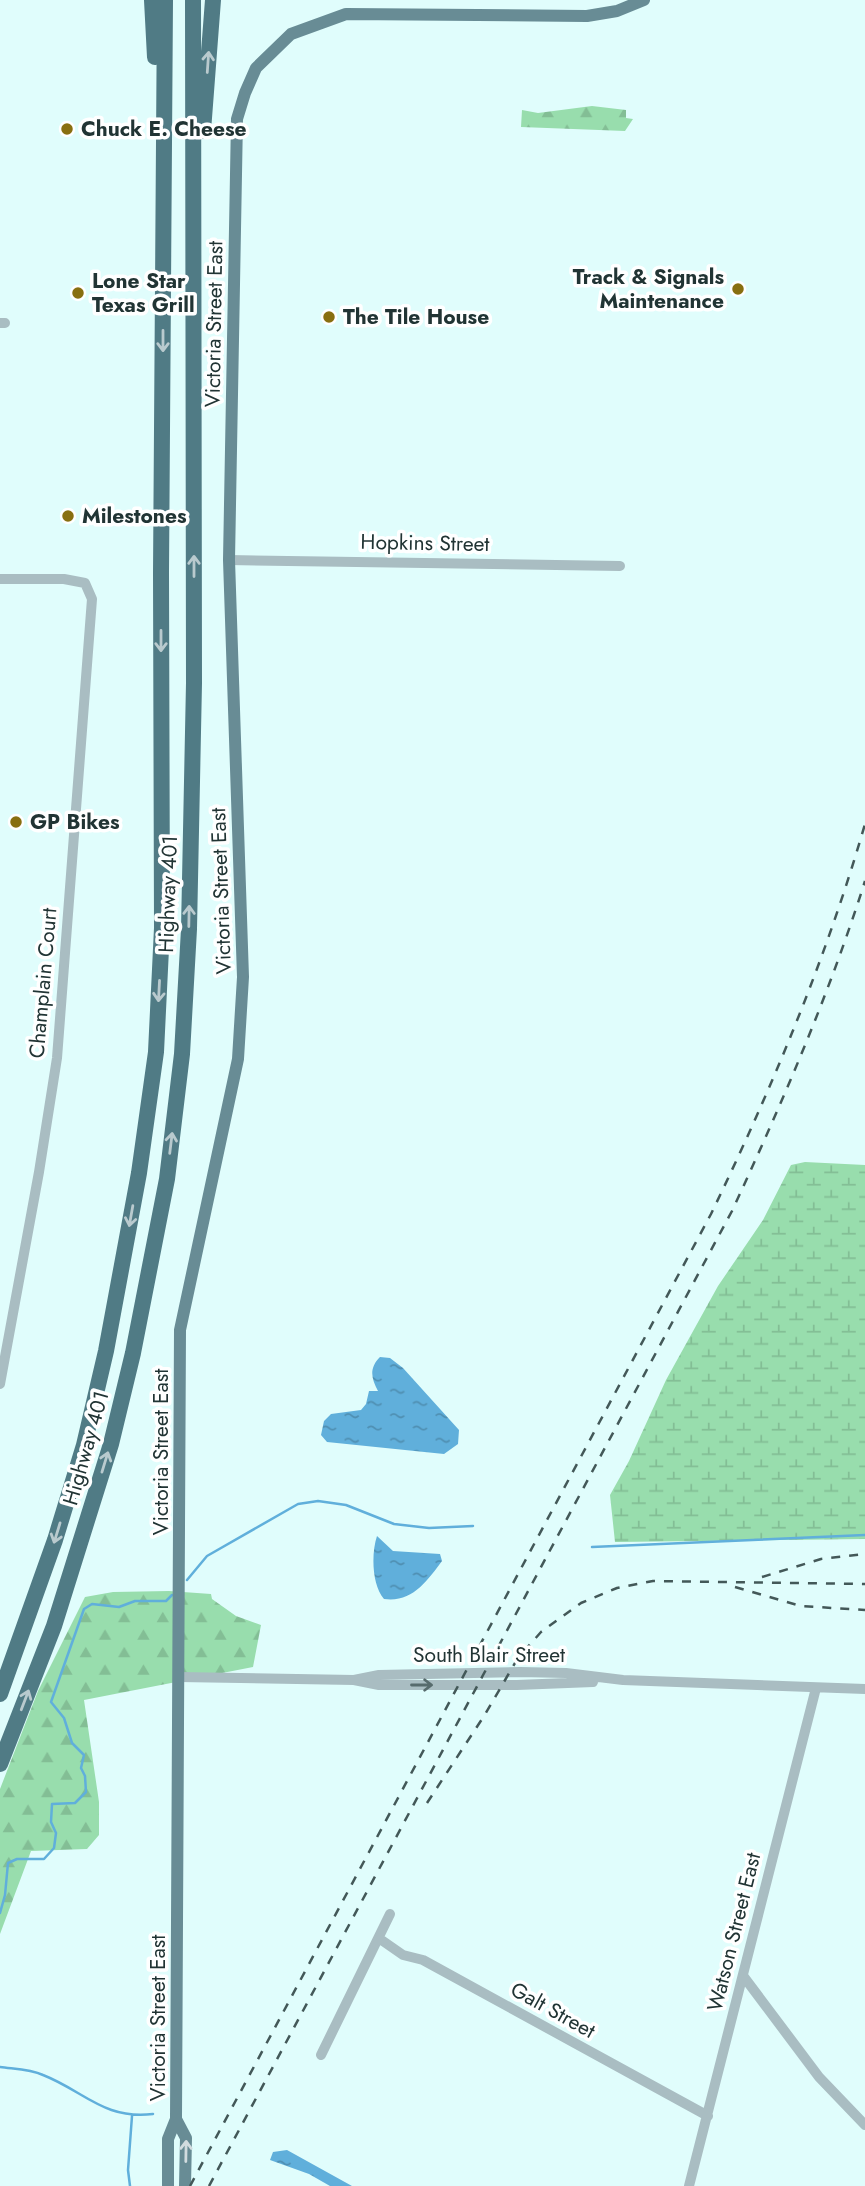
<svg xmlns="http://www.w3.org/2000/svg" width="865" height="2186" font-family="Jost,sans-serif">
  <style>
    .forest { fill: url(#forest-firs) }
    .wetland { fill: url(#wetland-marsh) }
    .water { fill: url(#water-ripples) }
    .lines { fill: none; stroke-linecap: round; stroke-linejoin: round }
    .stream { stroke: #60afdb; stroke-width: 2.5 }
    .minor { stroke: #a9bdc2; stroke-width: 10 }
    .major { stroke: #688c95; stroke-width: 12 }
    .highway { stroke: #507b85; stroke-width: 16 }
    .rail { stroke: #435858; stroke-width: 2.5; stroke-dasharray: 9 9; stroke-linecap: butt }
    .oneway { stroke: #b9cace }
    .oneway2 { stroke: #576b6d }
    .oneway3 { stroke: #d2dcdf }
    .poi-dot { fill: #886f10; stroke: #fff; stroke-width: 2.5 }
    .labels { text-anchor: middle; stroke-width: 7; stroke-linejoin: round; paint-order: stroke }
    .poi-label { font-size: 21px; font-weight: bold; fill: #213434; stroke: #fff; text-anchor: start }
    .street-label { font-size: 21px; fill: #213434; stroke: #fff }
  </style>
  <defs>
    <pattern id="forest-firs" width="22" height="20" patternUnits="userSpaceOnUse" patternTransform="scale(1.75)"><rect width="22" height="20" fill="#98ddad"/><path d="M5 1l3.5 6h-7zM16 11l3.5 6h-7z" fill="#83be95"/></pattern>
    <pattern id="wetland-marsh" width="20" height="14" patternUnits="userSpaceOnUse" patternTransform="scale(1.75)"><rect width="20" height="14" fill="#98ddad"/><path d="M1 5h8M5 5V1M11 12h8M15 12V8" fill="none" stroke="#83be95"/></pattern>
    <pattern id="water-ripples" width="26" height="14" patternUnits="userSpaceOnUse" patternTransform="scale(1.75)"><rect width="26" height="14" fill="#60afdb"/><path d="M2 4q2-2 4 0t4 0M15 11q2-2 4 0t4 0" fill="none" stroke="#4f8fb2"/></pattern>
  </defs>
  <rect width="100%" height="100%" fill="#e0fdfc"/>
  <path class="forest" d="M592,106l34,4v8l7,1 -8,12 -104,-4 1,-17 16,3z
    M169,1591l42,3 1,5 24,17 25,9 -8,42 -169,33 15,102v33l-12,14 -56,2 -31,83v-145l38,-98 47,-94 28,-5z"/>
  <path class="wetland" d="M805,1162l60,3v374l-250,3 -5,-47 19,-34 37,-81 52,-94 45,-66 28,-55z"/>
  <path class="water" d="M380,1357l10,1 13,10 56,62 -1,14 -14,10 -117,-12 -6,-7 3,-14 7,-7 30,-4 5,-6 3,-13h9c-7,-13 -9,-23 2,-34z
    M377,1536l16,15 47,3 2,7c-15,20 -30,42 -58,38 -12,-14 -13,-45 -7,-63z
    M287,2150l65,36h-22l-21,-12 -39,-14 3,-8z"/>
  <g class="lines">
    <path class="stream" d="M592,1547l273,-12
      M187,1580l20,-24 91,-52 20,-3 28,4 48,19 35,4 44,-2
      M0,1913l5,-18 3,-32 9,-4h27l10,-11 2,-15 -5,-11 1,-18 23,-1 11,-11 -1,-16 -4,-8 3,-13 -12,-12 -8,-25 -13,-16 33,-93 8,-5 27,3 16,-6h31l6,-6
      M0,2067c14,2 30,2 43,8 41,16 61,45 110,39
      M130,2186l-2,-16 4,-54"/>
    <path class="minor" d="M0,323h5
      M229,560l391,6
      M0,579h64l21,4 7,16 -35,459 -18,114 -39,212
      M179,1677l175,3 25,5h138l76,-3
      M354,1680l25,-5 141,-3 46,1 57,7 242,9
      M380,1939l23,16 20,5 285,156
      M744,1977l75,100 46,48
      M321,2055l69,-141
      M689,2186l127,-498"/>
    <path class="major" d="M176,2119l10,19 -1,48
      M168,2186v-47l8,-20 4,-789 58,-271 5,-82 -14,-417 8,-441 8,-26 11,-25 35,-34 55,-20 241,2 30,-5 27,-11"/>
    <path class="highway" d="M152,0l3,57
      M203,131l10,-131
      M0,1694l55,-154 29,-95 22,-94 33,-178 17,-121 6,-124 -1,-355 4,-573
      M0,1764l54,-138 57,-182 22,-91 34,-174 15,-125 7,-125 5,-246 -1,-683"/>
    <path class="rail" d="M762,1577l59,-18 44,-5
      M735,1587l66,19 64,4
      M427,1803l57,-87 34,-58 23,-26 40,-29 36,-15 36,-7 212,3
      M190,2186l521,-972c61,-126 115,-255 154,-390
      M209,2186l523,-975c50,-108 97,-216 133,-330"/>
  </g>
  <defs><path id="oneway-shaft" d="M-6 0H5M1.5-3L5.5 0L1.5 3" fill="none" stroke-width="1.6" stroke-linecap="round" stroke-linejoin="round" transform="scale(1.75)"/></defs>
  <g class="oneway">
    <use href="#oneway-shaft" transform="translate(208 62) rotate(-86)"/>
    <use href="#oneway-shaft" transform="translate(163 341) rotate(90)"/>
    <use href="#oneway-shaft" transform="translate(194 566) rotate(-90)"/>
    <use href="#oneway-shaft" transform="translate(161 641) rotate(90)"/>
    <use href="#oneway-shaft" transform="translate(189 916) rotate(-89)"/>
    <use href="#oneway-shaft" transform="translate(159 991) rotate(93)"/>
    <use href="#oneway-shaft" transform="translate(171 1143) rotate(-83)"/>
    <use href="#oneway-shaft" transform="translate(131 1216) rotate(100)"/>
    <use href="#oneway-shaft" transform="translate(105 1462) rotate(-73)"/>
    <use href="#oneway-shaft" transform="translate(57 1533) rotate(107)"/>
    <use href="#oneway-shaft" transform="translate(25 1700) rotate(-69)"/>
  </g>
  <use class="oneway2" href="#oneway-shaft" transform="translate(422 1685)"/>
  <use class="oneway3" href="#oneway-shaft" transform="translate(186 2151) rotate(-89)"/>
  <g class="poi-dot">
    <circle cx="67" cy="129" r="7"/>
    <circle cx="738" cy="289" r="7"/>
    <circle cx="78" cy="293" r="7"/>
    <circle cx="329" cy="317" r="7"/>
    <circle cx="68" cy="516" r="7"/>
    <circle cx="16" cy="822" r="7"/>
  </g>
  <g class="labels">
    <g class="poi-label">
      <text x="81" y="136">Chuck E. Cheese</text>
      <text x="724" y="284" text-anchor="end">Track &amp; Signals<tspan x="724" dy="24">Maintenance</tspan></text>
      <text x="92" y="288">Lone Star<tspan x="92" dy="24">Texas Grill</tspan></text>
      <text x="343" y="324">The Tile House</text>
      <text x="82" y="523">Milestones</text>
      <text x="30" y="829">GP Bikes</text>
    </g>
    <g class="street-label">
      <text transform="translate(214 324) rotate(-89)" y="7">Victoria Street East</text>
      <text transform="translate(425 543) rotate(1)" y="7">Hopkins Street</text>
      <text transform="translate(221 891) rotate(-92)" y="7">Victoria Street East</text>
      <text transform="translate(168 894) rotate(-88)" y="7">Highway 401</text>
      <text transform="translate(43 983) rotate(-85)" y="7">Champlain Court</text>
      <text transform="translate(86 1448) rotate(-74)" y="7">Highway 401</text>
      <text transform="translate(161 1452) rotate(-90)" y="7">Victoria Street East</text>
      <text x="489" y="1662">South Blair Street</text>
      <text transform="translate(734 1932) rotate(-76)" y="7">Watson Street East</text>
      <text transform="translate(553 2010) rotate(29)" y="7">Galt Street</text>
      <text transform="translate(158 2018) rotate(-90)" y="7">Victoria Street East</text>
    </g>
  </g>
</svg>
